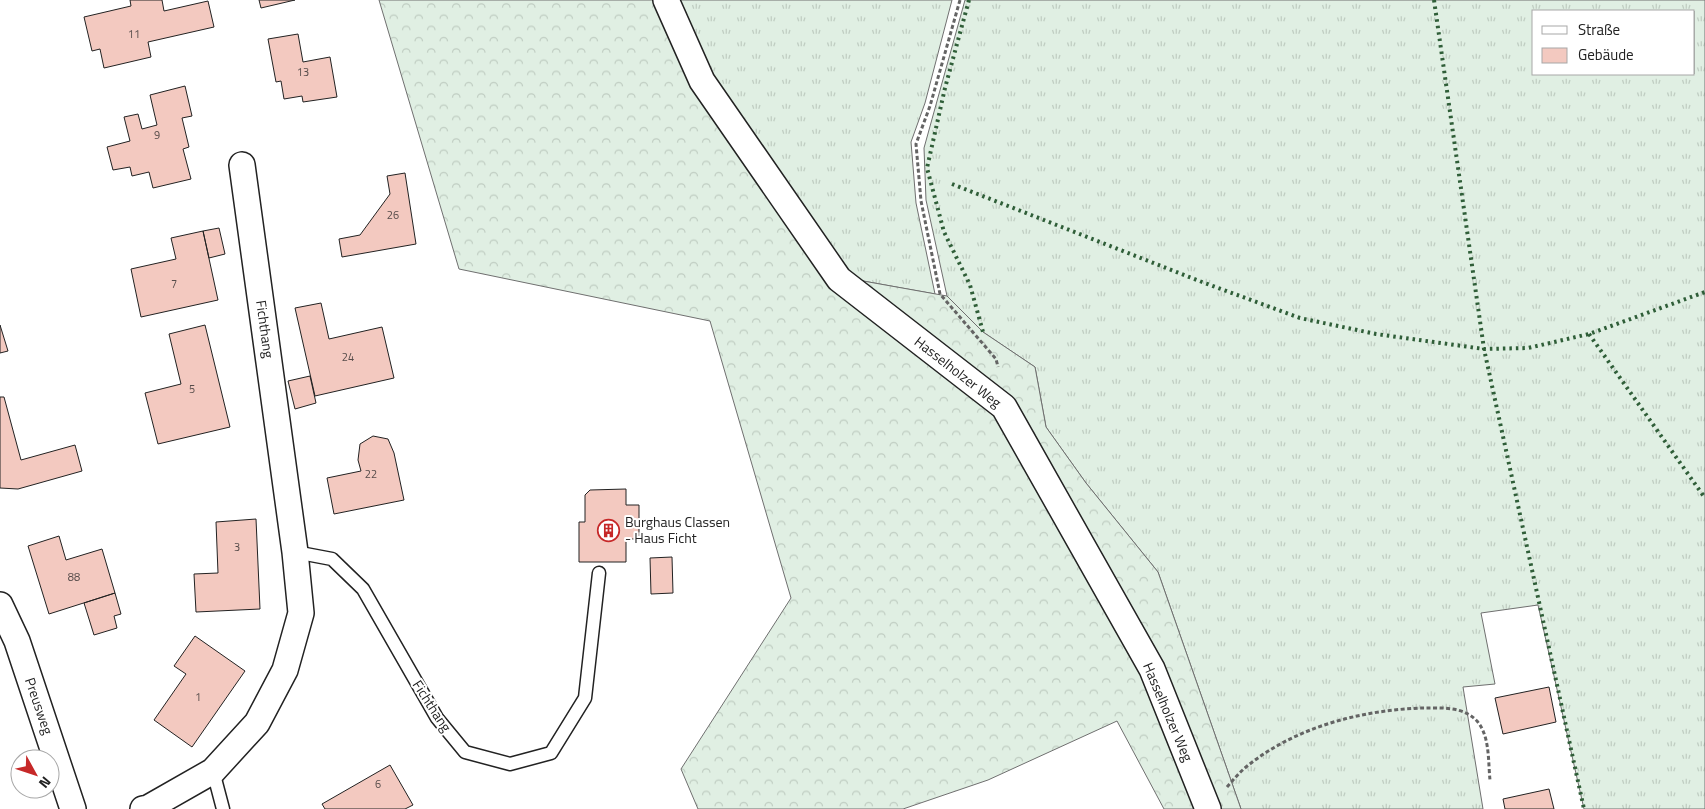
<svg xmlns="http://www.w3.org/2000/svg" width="1705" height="809" font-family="'Titillium Web',sans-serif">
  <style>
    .grass { fill: url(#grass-tufts); stroke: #6f6f6f; fill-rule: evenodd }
    .forest { fill: url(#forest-crowns); stroke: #6f6f6f }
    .building { fill: #f3c9c0; stroke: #222 }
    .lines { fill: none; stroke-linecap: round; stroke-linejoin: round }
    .lane-casing { stroke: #222; stroke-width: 15 }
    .street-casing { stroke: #222; stroke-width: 28 }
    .path { stroke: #646464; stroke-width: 3; stroke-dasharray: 4 2.5; stroke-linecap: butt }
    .lane { stroke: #fff; stroke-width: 12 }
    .street { stroke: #fff; stroke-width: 25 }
    .hedge { stroke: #2f5e38; stroke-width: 4; stroke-dasharray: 2.5 4; stroke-linecap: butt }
    .labels { text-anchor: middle; stroke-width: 4; stroke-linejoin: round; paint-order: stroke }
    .number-label { font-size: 11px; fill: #564c4a }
    .street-label { font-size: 14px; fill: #222; stroke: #fff }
    .poi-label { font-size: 14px; fill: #222; stroke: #fff; text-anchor: start }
  </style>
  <defs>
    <pattern id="grass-tufts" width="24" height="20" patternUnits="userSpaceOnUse" patternTransform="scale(1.25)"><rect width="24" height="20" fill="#e0efe3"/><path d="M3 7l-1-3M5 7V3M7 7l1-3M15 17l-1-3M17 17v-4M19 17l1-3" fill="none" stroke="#c0cdc2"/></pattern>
    <pattern id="forest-crowns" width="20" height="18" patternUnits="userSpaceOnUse" patternTransform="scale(1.25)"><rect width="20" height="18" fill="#e0efe3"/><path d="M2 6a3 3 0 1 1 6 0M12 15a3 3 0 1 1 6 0" fill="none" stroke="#c0cdc2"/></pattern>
  </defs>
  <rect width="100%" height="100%" fill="#fff"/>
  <path class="grass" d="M675,0h277l-27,103 -14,39 5,61 19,91 -83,-15 -142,-203z
    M965,0h740v809h-121l-46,-204 -57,8 14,71 -32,3 20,122h-242l-83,-237 -72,-89 -40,-56 -11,-60 -52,-35 -36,-36 -21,-96 -2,-52zM1534,11h160v63h-160z"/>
  <path class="forest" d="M379,0h274l38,83 161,196 95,17 36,36 52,35 11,60 40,56 72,89 83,237h-77l-47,-88 -129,59 -85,29h-205l-17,-40 110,-171 -81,-277 -251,-52z"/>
  <path class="building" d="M130,0h32l2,11 44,-10 6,26 -66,15 3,15 -47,11 -4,-19 -8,2 -8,-34 47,-11z
    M259,0h36l-34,8z
    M298,34l5,28 27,-5 7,40 -34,5 -1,-6 -18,3 -3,-18 -5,1 -8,-43z
    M185,86l7,30 -10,2 7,29 -6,2 8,30 -38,9 -4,-16 -17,4 -2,-9 -17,3 -6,-23 23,-6 -6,-24 14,-3 4,15 15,-4 -7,-30z
    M405,173l11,71 -74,13 -3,-18 21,-4 30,-41 -3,-18z
    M219,228l6,26 -16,4 -6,-27z
    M203,231l15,69 -77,17 -10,-48 45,-10 -5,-21z
    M321,303l8,36 53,-12 12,51 -79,18 -20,-88z
    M0,325l8,26 -8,2z
    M205,325l25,102 -72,17 -13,-51 36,-9 -12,-50z
    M310,376l6,27 -21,6 -7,-28z
    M0,397h4l17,63 54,-15 7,26 -64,18 -18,-1z
    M373,436l15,3 6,14 10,47 -70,14 -7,-36 34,-7 -3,-11 2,-16z
    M626,489v16h13v34h-13v23h-47v-40h6v-27l5,-5z
    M256,519l4,90 -64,3 -2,-38 24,-1 -2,-51z
    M59,536l7,24 36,-11 13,44 -66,21 -21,-68z
    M672,557l1,36 -22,1 -1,-36z
    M115,593l6,21 -7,2 3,12 -23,7 -10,-32z
    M195,636l50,35 -53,76 -38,-27 32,-46 -12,-8z
    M1549,687l7,35 -53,12 -8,-36z
    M390,765l23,40 -8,4h-80l-3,-5z
    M1549,789l5,20h-49l-2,-10z"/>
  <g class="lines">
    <defs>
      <path id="lane" d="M295,552l37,7 31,30 74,129 28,34 45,12 41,-11 34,-55 14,-125
        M213,771l10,38"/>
      <path id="street" d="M666,0l36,81 137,198 165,128 148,262 56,140
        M0,605l17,36 56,168
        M143,809l5,-1 65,-37 44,-48 28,-53 16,-57 -6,-61 -53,-387"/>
    </defs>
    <use href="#lane" class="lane-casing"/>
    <use href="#street" class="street-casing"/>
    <path class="path" d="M960,0l-30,106 -14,38 5,57 19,93 56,65 2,8
      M1227,787c6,-7 12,-14 19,-20 49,-40 115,-57 177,-59 18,0 40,-2 54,13 13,15 11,40 13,59"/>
    <use href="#lane" class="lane"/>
    <use href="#street" class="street"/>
    <path class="hedge" d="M969,0l-24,88 -18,80 17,64 26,53 13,47
      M1434,0l50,349 100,460
      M952,184l250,98 98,36 76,16 108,15 44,-1 61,-14 116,-42
      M1589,334l116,164"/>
  </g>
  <defs>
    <symbol id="building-ring" viewBox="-11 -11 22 22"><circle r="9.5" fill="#fff" stroke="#c62828" stroke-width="1.5"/><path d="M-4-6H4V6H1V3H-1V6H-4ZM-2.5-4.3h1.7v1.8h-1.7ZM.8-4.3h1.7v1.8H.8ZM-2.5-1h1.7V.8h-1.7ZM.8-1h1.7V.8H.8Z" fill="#c62828"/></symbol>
  </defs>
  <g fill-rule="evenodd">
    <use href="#building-ring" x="596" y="518" width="25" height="25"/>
  </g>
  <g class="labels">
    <g class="number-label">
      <text x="134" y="38">11</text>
      <text x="303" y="76">13</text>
      <text x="157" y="139">9</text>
      <text x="393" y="219">26</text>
      <text x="174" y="288">7</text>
      <text x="348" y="361">24</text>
      <text x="192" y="393">5</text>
      <text x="371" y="478">22</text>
      <text x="237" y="551">3</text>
      <text x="74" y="581">88</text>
      <text x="198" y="701">1</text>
      <text x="378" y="788">6</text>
    </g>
    <g class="street-label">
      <text transform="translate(265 329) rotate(82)" y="5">Fichthang</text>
      <text transform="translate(958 372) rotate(38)" y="5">Hasselholzer Weg</text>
      <text transform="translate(39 706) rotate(71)" y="5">Preusweg</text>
      <text transform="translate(432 706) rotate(57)" y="5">Fichthang</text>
      <text transform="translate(1168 712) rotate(67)" y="5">Hasselholzer Weg</text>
    </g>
    <g class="poi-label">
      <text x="625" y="527">Burghaus Classen<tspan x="625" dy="16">- Haus Ficht</tspan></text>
    </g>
  </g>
  <rect x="1532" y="10" width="162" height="65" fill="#ffffff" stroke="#a7a7a7"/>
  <rect x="1542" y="26" width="25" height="8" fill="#ffffff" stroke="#a7a7a7"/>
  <text x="1578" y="35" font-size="15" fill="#222222">Straße</text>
  <rect x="1542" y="48" width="25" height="15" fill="#f3c9c0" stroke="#a7a7a7"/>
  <text x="1578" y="60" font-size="15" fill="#222222">Gebäude</text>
  <g transform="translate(35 774) rotate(130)"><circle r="24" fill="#ffffff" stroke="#a7a7a7"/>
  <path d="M0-4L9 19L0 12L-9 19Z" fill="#c62828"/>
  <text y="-8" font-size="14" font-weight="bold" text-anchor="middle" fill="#222222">N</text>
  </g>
</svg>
